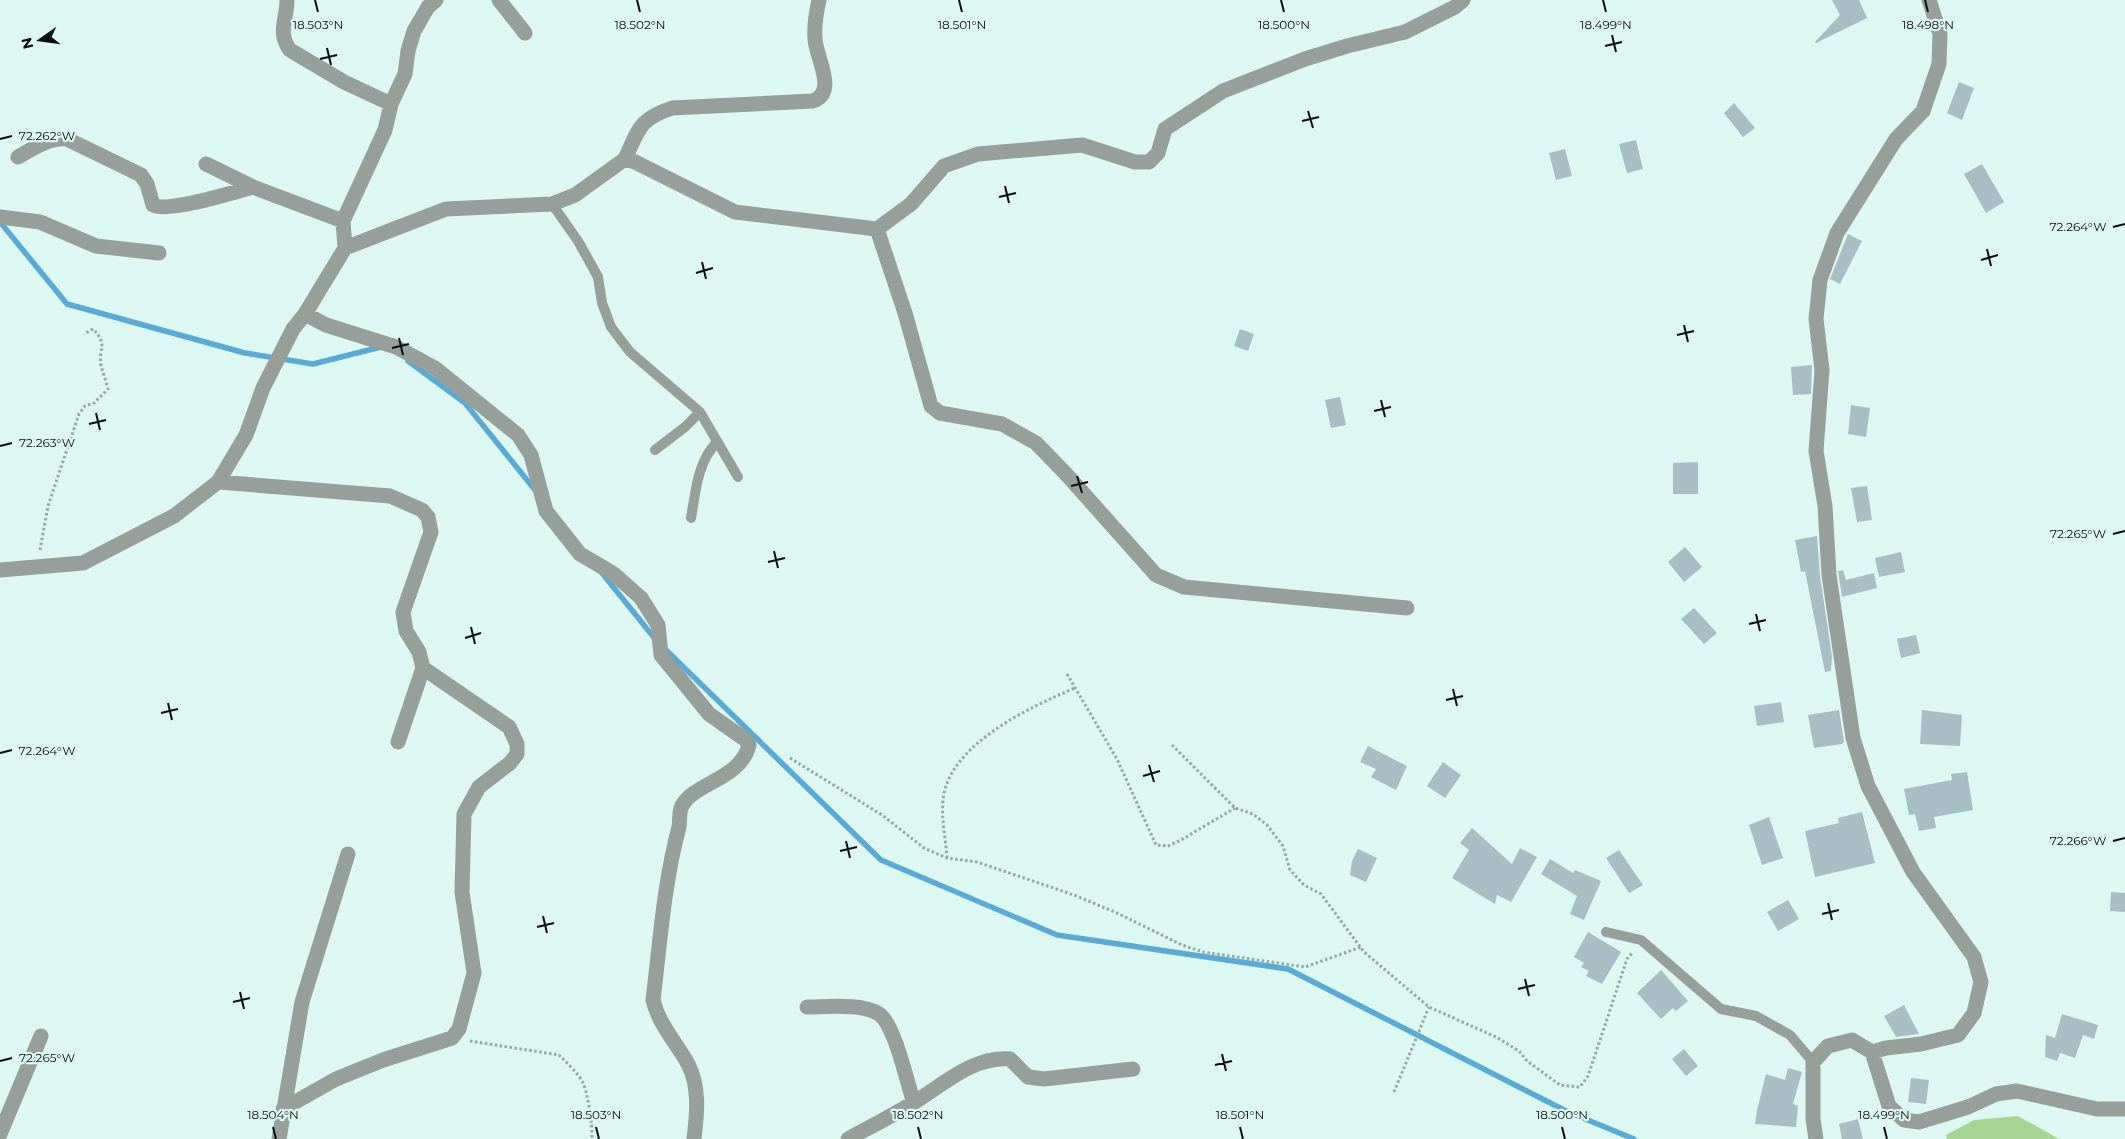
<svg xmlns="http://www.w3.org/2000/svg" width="2125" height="1139" font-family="Montserrat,sans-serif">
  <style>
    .green { fill: #a8d594 }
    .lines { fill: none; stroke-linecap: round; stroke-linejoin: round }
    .stream { stroke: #5aaad8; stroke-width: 5.5 }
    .building { fill: #a7bfc4 }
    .path { stroke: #94a8a5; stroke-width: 3; stroke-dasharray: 2.5 2.5; stroke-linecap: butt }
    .lane { stroke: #969f9a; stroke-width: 10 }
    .street { stroke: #969f9a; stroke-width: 15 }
    .ticks { fill: none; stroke: #07100f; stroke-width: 2 }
    .ticks-label { font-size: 12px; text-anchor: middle; fill: #07100f; stroke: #ddf7f3; stroke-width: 4.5; stroke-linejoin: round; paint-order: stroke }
  </style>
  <rect width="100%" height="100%" fill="#ddf7f3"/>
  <path class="green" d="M2018,1116l41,23h-112l-1,-4 28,-15z"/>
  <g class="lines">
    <path class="stream" d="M0,222l67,82 178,49 68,11 68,-17
      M408,361l57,42 70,87
      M602,573l54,67
      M664,648l217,212 176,75 231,34 278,142 68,28"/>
  </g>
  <path class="building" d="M1832,0h27l8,18 -51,25 -1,-1 25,-27z
    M1959,82l15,6 -12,32 -15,-7z
    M1734,103l21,25 -12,9 -19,-24z
    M1636,140l7,29 -16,4 -8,-29z
    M1565,149l7,27 -16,4 -7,-27z
    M1982,164l22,38 -18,11 -22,-39z
    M1848,234l14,7 -22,43 -10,-5z
    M1240,329l14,5 -6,17 -14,-5z
    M1812,365l-1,29 -18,1 -2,-28z
    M1340,397l6,28 -15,3 -6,-28z
    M1851,405l19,3 -4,29 -18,-3z
    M1698,462v32h-25v-31z
    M1867,486l5,34 -15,2 -6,-34z
    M1817,536l3,40 12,80 -1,15 -6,1 -20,-101 -4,1 -6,-32z
    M1685,547l17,20 -18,15 -16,-20z
    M1901,552l4,20 -26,5 -4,-19z
    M1843,570l3,10 28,-7 3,15 -35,9 -4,-26z
    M1694,608l23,25 -13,11 -23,-25z
    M1916,635l4,18 -19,5 -4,-19z
    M1781,702l3,20 -27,4 -3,-20z
    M1839,710l5,32 -2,2 -28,4 -6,-33z
    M1922,710l40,5 -2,31 -40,-2z
    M1368,746l39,20 -11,24 -25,-13 5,-8 -16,-7z
    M1443,762l18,13 -16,23 -18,-12z
    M1967,772l6,38 -39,7 2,11 -17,3 -4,-17 -6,1 -5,-26 48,-9 -1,-6z
    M1862,812l13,51 -60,14 -10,-46 34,-8 -1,-5z
    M1769,817l14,41 -21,7 -13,-40z
    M1472,828l40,36 8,-16 17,9 -26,45 -14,-7 -2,9 -43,-26 17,-28 -9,-7z
    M1358,849l19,9 -11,24 -16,-7 2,-14z
    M1619,850l24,35 -14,8 -23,-35z
    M1550,859l23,14 2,-3 26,11 -17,39 -14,-6 7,-18 -36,-22z
    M2111,892l14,1v19l-15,-1z
    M1788,900l11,19 -21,12 -11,-19z
    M1588,932l33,20 -19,32 -16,-8 3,-5 -8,-4 3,-4 -10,-6z
    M1661,970l27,31 -12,10 -3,-3 -12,11 -24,-26z
    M1904,1005l15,29 -23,3 -12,-21z
    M2062,1014l36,11 -4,14 -11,-4 -8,23 -15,-5 -3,8 -12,-4 1,-22 9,3z
    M1684,1049l14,17 -12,10 -14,-17z
    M1788,1068l14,4 -9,32 5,2 -2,21 -41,-3 2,-14 9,-36 19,6z
    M1911,1078l18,2 -3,24 -18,-2z
    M1858,1119l5,20h-21l-3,-15z"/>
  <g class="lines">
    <path class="path" d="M40,550l8,-44 31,-92 6,-8 9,-3 14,-14c-2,-8 -5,-16 -7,-23 -3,-19 8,-20 -8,-37l-9,5
      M1067,674l50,85 39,86 12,1 13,-6 54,-32
      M1172,745l63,63 18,6 14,11 16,21 7,24 14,15 17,9 43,58 65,55 67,30 23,14 8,10 33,24 20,2 8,-11 39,-117 5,-6
      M790,758l92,57 42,33 23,10 30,4 97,33 43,18 65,32 21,7 102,15 56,-20
      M947,858c-1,-18 -6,-39 -4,-58 5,-55 87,-93 132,-112
      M470,1041l89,14c8,8 19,18 24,28 6,14 9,41 9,56
      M1394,1092l35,-85"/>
    <path class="lane" d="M552,204l26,37 20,36 4,26 9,24 19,25 70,60 38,65
      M655,450l30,-23 15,-15
      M691,518c5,-28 6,-55 26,-76
      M1606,932l35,8 80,69 35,7 34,19 23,27"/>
    <path class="street" d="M287,0c0,19 -10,33 3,50l54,32 47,22
      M499,0l26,33
      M18,157c14,-8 32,-20 49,-18l74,36 6,9 6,21c15,8 82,-13 100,-18
      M625,159c14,-30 14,-40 47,-51l141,-7c25,-9 3,-43 2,-62 -1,-14 1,-26 4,-39
      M206,164l47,23 90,34
      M0,217l40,5 56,24 63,7
      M877,229l28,84 26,93 9,7 62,11 34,19 31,32 89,100 28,12 223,21
      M345,248l-2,-27 42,-91 6,-26 14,-30 3,-23 6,-20 14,-24 8,-7
      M305,314l21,11 70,22 39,21 83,67 13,20 15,56 34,43 34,20 27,24 17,27 3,30 48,59 37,26 3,5c-8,35 -58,38 -68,63 -2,6 -1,13 -2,19 -15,56 -19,115 -26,173 6,25 23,42 35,64 12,23 9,50 6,75
      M218,482l172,14 32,14 6,7 3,15 -28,80 3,19 13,21 4,16 -25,74
      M0,570l83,-7 91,-47 44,-34 28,-47 17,-47 30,-59 12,-15 40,-66 101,-39 106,-5 23,-9 50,-36 10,3 100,50 142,17 34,-25 33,-38 34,-12 104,-9 53,17h14l9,-9 7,-24 58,-38 82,-32 42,-13 58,-14 50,-25 8,-7
      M807,1007c19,0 56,-4 72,7 16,11 28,69 35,89
      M1872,1052l14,-4 35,-4 37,-9 16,-22 7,-31 -7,-25 -61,-85 -45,-86 -15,-48 -24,-163 -4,-69 -9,-55 6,-81 -6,-51 4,-39 17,-47 59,-94 27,-28 16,-47 1,-30 -11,-34
      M283,1109l53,-30 47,-19 69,-22 7,-9 15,-56 -12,-81 2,-78 15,-27 31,-24 7,-9v-10l-8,-17 -86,-59
      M0,1134l41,-98
      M279,1139l23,-137 46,-148
      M848,1139c22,-12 44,-23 65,-36 30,-18 60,-47 97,-44l18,18 16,2 89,-10
      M1816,1139l-3,-20v-57l15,-16 24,-6 20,12 17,54 15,14 15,2 49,-15 28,-13 21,-3 80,18h28"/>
  </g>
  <path class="ticks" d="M315,0l3,12M637,0l3,12M959,0l3,12M1281,0l3,12M1603,0l3,12M1925,0l3,12M1612,35l4,17M1605,46l17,-4M327,48l4,17M320,59l17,-4M1308,111l5,17M1302,121l17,-4M0,139l12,-3M1005,186l4,17M999,197l17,-4M2113,227l12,-3M1987,249l4,17M1981,260l17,-5M702,262l4,17M696,273l17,-5M1684,325l4,17M1677,335l17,-4M399,338l4,17M392,348l17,-4M1381,400l4,17M1374,411l17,-4M96,413l4,17M89,424l17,-4M0,446l12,-3M1077,476l5,17M1071,486l17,-4M2113,534l12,-3M774,551l4,17M768,562l17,-4M1756,614l4,17M1749,624l17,-4M471,627l4,17M465,638l16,-5M1453,689l4,17M1446,700l17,-4M168,703l4,17M161,713l17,-4M0,753l12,-3M1149,765l5,17M1143,776l17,-5M846,841l4,17M2113,841l12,-3M840,851l17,-4M1828,903l4,17M1822,914l17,-4M543,916l4,17M537,927l17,-4M1525,979l4,17M1518,989l17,-4M240,992l4,17M233,1002l17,-4M1222,1054l4,17M0,1061l12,-3M1215,1065l17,-4M273,1127l3,12M596,1127l3,12M918,1127l3,12M1240,1127l3,12M1562,1127l3,12M1884,1127l3,12"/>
  <g class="ticks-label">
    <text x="318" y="29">18.503°N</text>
    <text x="640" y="29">18.502°N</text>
    <text x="962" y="29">18.501°N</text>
    <text x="1284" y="29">18.500°N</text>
    <text x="1606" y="29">18.499°N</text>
    <text x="1928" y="29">18.498°N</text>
    <text x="47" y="140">72.262°W</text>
    <text x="2078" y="231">72.264°W</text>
    <text x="47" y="447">72.263°W</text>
    <text x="2078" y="538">72.265°W</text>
    <text x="47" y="755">72.264°W</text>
    <text x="2078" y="845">72.266°W</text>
    <text x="47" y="1062">72.265°W</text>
    <text x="273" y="1119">18.504°N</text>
    <text x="596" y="1119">18.503°N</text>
    <text x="918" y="1119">18.502°N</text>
    <text x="1240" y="1119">18.501°N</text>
    <text x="1562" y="1119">18.500°N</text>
    <text x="1884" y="1119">18.499°N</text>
  </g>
  <g transform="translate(40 40) rotate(256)" stroke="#ddf7f3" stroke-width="4" paint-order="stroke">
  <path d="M0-4L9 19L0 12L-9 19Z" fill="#07100f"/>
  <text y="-8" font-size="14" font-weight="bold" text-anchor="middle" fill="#07100f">N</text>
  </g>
</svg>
